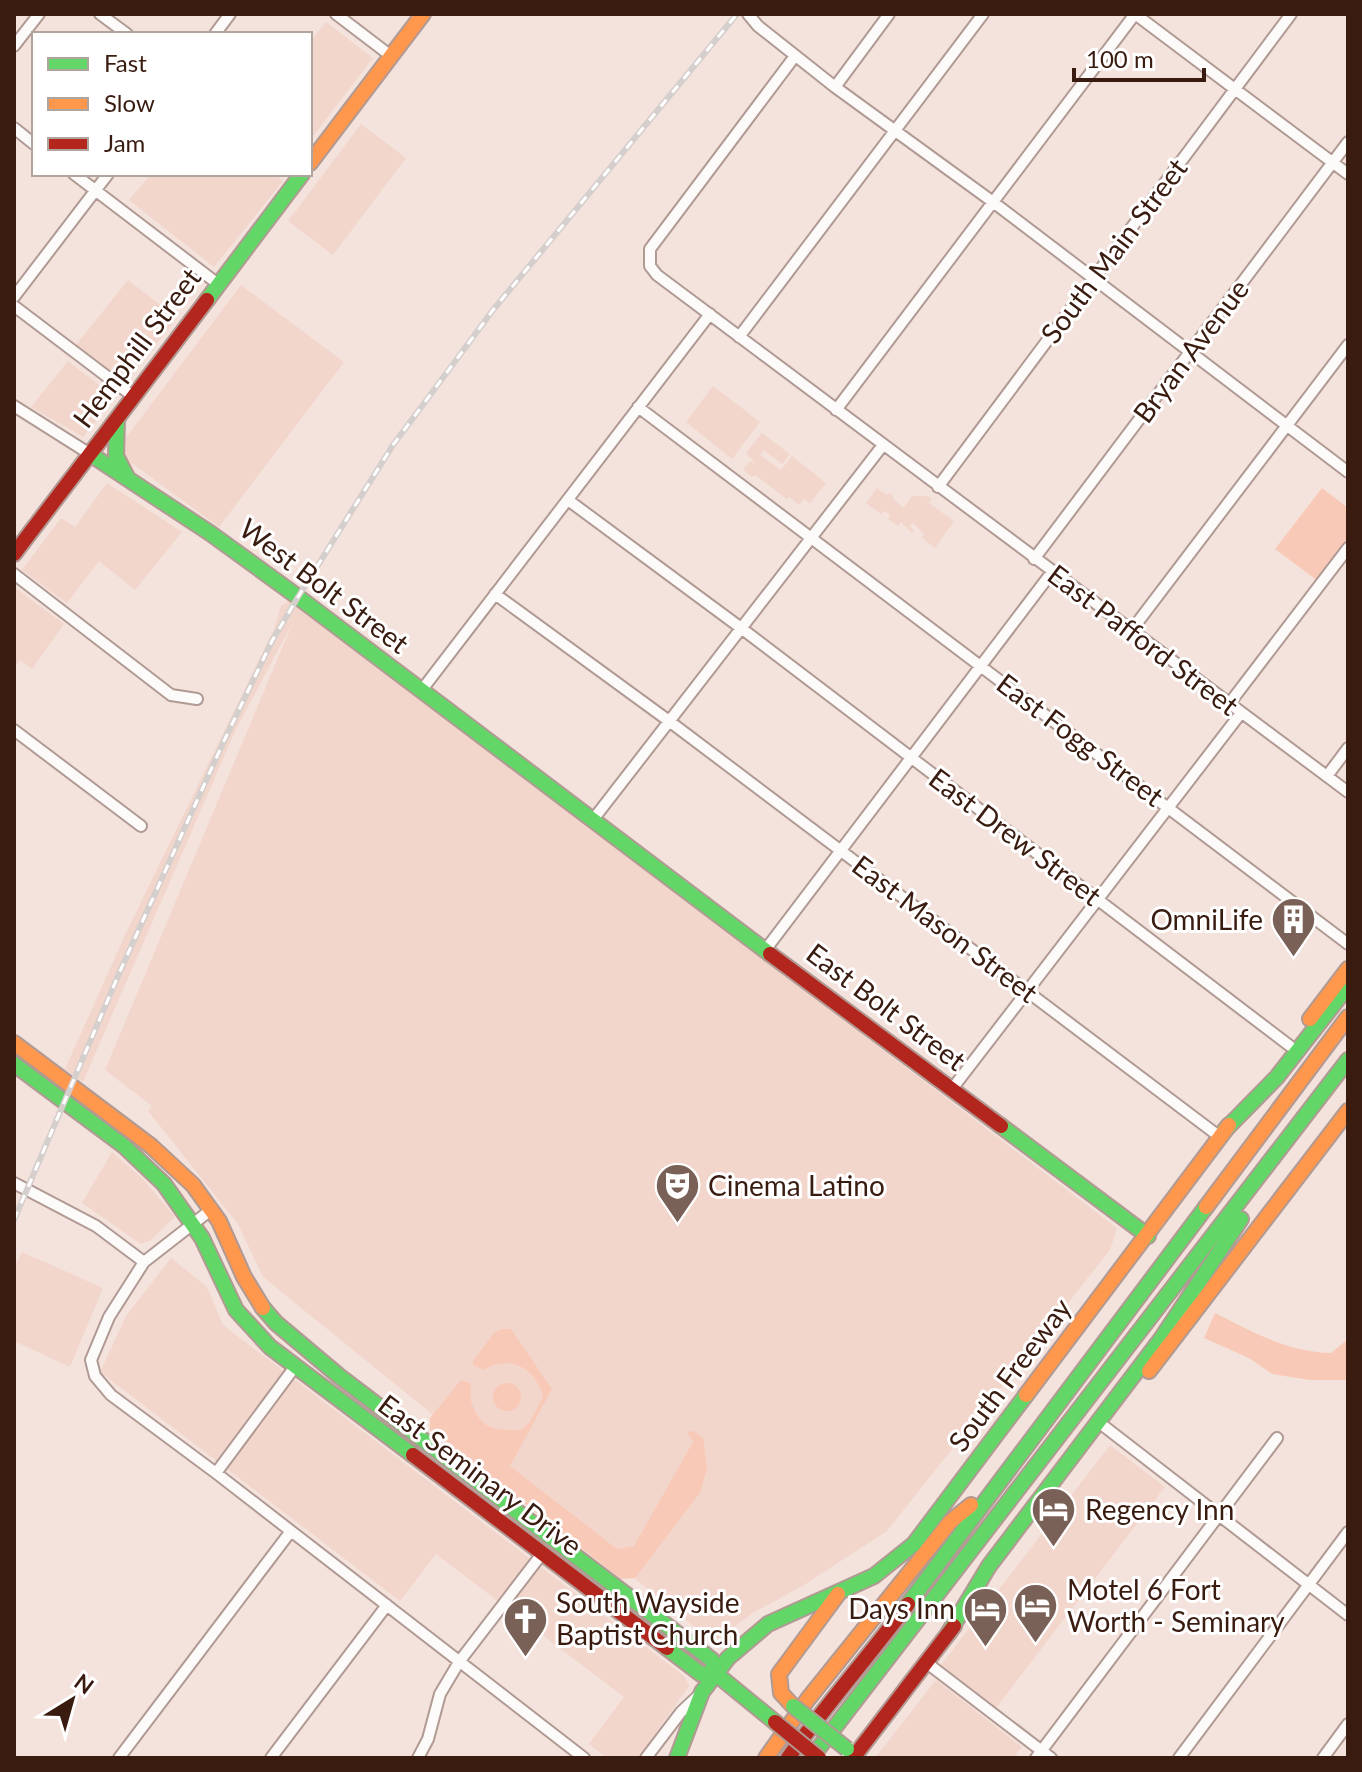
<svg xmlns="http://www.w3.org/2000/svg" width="1362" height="1772" font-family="Lato,sans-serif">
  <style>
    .built { fill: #f2d6cc }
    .green { fill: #f9c9b8 }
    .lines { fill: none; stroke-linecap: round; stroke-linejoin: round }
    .street-casing { stroke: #b09a93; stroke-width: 14 }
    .fast-casing { stroke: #b09a93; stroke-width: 18 }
    .slow-casing { stroke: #b09a93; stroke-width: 18 }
    .jam-casing { stroke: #b09a93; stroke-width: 18 }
    .street { stroke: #fdfbfa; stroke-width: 10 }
    .fast { stroke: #63d668; stroke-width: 14 }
    .slow { stroke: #ff974d; stroke-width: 14 }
    .jam { stroke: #b3261e; stroke-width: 14 }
    .rail-casing { stroke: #d4cecc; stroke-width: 6 }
    .rail { stroke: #fff; stroke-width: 3; stroke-dasharray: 9; stroke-linecap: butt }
    .fast-bridge-casing { stroke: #b09a93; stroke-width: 18; stroke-linecap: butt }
    .jam-bridge-casing { stroke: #b09a93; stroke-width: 18; stroke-linecap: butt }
    .fast-bridge { stroke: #63d668; stroke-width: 14 }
    .jam-bridge { stroke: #b3261e; stroke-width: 14 }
    .labels { text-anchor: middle; stroke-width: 6; stroke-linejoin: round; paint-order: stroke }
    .street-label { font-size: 28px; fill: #391b10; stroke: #fff }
    .poi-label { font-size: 28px; fill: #391b10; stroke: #fff; text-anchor: start }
  </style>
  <rect width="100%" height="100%" fill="#f4e2dc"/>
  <path class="built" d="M326,22l47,36 -63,82v-98z
    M361,124l45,34 -73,97 -45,-34z
    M151,174h123l9,7 -69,86 -85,-67z
    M128,280l49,38 -51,65 -50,-38z
    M241,285l103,77 -125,165 -93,-68 -4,-16z
    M68,361l47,36 -32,40 -52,-30z
    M713,386l47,36 -28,37 -46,-37z
    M762,433l28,21 -8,10 -18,-14 -4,5 21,15 11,-14 34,27 -16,20 -6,-4 -5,6 -10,-8 -2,2 -32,-24 -3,2 -9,-7 7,-9 6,3 -10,-11z
    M107,483l75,49 -47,58 -36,-29 -32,42 -45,-33 39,-52 14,9z
    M877,488l10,7 3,-2 4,4 -1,2 11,9 8,-12h15l5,3 -3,4 25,18 -19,27 -13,-10 2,-4 -11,-11 -3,3 4,4 -2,3 -11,-11 -3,4 -10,-7 2,-4 -5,-4 -4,3 -15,-11z
    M14,587l50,37 -32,45 -12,-9 -6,8z
    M288,601l158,117 671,510 -7,22 -223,281 -83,54 -51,28 -40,29 -450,-365 -25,-53 -90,-113 4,-5 -47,-36 188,-448 -57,107 -153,353 -18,-13 61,-136 148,-304 7,-23z
    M112,1152l31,27 32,38 -24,23 -10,4 -59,-41z
    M22,1252l81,36 -33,79 -56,-26v-73z
    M171,1258l36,29 16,38 461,351 5,10 -51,72h-31l-18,-14 35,-47 -188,-143 -36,47 -300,-229 26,-56z
    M1110,1445l55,42 -169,221 -55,-43z
    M936,1680l86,67 -9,11h-138z"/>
  <path class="green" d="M1322,488l26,20v34l-30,39 -43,-32z
    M1215,1313c38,19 72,39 116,40l17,-14v41h-38l-38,-6 -23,-16 -45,-20z
    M501,1329h10l41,60 -42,77 107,83 17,-3 59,-104 -6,-10 6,-1 10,7 4,30 -7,25 -65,85 -14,1 -191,-149v-12l31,-38 9,3c2,7 -1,14 2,21 10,27 24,26 49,26l9,-8 13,-26c-8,-28 -33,-42 -60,-26l-10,-5v-4l21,-28z
    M493 1397a14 14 0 1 1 28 0a14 14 0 1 1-28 0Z"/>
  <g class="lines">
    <defs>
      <path id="street" d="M100,14l27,20
        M336,14l55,42
        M748,14l10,12 77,61 158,115 355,270
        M1135,14l213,160
        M215,34l15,-20
        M14,46l25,-32
        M795,56l-145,193v17l7,9 691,517
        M835,87l54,-73
        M14,128l20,16
        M74,174l144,110
        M14,297l94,-123
        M14,306l120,91
        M739,337l244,-323
        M14,406l76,48
        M638,407l710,537
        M836,410l299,-396
        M938,487l353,-473
        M568,500l173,128 549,418
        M1034,559l314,-417
        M14,574l157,121 26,4
        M495,594l174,127 551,416
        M1131,631l217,-286
        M421,691l289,-377
        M1229,704l119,-156
        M14,730l127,96
        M1327,776l21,-28
        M592,821l291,-376
        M766,949l286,-377
        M952,1089l289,-376
        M14,1183l82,43 48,36
        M212,1209l-68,53 -35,55 -18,43 4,16 16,19 105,78 368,285
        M1105,1427l243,188
        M216,1473l78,-105
        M927,1663l124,95
        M119,1758l172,-227
        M271,1758l116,-153
        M418,1758l10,-19 12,-45 19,-32 82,-107
        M646,1758l35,-46 17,-16
        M1036,1758l241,-320
        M1179,1758l169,-226
        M1323,1758l25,-34"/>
      <path id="fast" d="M207,300l95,-126
        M117,419l-1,37 12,23
        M90,454l120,79 88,64 472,357
        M14,1064l110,82 40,38 38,54 34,72 34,37 143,108
        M1001,1126l147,110
        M1224,1131l53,-54 71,-91
        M263,1308l13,15 63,53 373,284 3,13
        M908,1604l298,-397
        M948,1634l41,-68 172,-227 80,-120
        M667,1648l34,26 14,-1 60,49
        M677,1758l25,-66 26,-34 40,-34 106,-48 40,-32 112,-149
        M811,1758l537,-698"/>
      <path id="slow" d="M310,163l113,-149
        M1310,1019l38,-50
        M14,1043l137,103 42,39 26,36 25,56 19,31
        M1206,1207l142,-190
        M1149,1371l199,-260
        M1026,1395l203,-270
        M793,1706l-12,-13 -2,-19 59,-80
        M766,1758l42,-59 142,-177 21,-17"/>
      <path id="jam" d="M14,554l193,-254
        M770,954l231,172
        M413,1455l254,193
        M788,1758c38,-53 81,-102 120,-154
        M853,1758l101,-132"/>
    </defs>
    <use href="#street" class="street-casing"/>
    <use href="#fast" class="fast-casing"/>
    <use href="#slow" class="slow-casing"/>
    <use href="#jam" class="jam-casing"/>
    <use href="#street" class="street"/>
    <use href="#fast" class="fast"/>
    <use href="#slow" class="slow"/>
    <use href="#jam" class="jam"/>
    <defs>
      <path id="rail" d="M14,1220l107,-251 102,-226 49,-102 26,-44 95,-152 32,-43 68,-92 244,-296"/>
    </defs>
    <use href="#rail" class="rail-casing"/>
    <use href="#rail" class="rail"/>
    <defs>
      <path id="fast-bridge" d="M793,1706l54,43"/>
      <path id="jam-bridge" d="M775,1722l44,36"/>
    </defs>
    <use href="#fast-bridge" class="fast-bridge-casing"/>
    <use href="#jam-bridge" class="jam-bridge-casing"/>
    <use href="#fast-bridge" class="fast-bridge"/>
    <use href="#jam-bridge" class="jam-bridge"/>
  </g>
  <defs>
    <symbol id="building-pin" viewBox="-11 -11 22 30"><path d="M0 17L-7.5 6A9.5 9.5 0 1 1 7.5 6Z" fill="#7a6157" stroke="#fff"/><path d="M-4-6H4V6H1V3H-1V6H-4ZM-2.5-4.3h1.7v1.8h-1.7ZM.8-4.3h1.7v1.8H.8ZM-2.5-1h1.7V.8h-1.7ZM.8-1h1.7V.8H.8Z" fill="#fff"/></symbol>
    <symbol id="theatre-pin" viewBox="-11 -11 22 30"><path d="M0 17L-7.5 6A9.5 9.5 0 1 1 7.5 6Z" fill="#7a6157" stroke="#fff"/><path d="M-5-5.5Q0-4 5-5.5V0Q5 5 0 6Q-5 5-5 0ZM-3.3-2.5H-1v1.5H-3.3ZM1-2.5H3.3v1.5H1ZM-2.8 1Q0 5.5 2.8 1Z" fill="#fff"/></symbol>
    <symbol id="hotel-pin" viewBox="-11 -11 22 30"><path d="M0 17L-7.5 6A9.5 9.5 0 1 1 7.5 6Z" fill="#7a6157" stroke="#fff"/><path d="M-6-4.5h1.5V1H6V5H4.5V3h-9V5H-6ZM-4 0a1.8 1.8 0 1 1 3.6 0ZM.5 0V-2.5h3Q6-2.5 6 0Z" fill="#fff"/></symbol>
    <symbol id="church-pin" viewBox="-11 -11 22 30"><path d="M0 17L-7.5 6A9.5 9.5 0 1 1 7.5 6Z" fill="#7a6157" stroke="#fff"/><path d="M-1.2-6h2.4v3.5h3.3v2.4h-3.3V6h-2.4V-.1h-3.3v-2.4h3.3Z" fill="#fff"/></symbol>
  </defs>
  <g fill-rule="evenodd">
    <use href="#building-pin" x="1268" y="894" width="51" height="69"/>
    <use href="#theatre-pin" x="652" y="1160" width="51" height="69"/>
    <use href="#hotel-pin" x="1028" y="1484" width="51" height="69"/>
    <use href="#hotel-pin" x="1010" y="1580" width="51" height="69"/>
    <use href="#hotel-pin" x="960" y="1584" width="51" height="69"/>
    <use href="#church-pin" x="500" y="1594" width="51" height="69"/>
  </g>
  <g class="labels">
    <g class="street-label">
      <text transform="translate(1114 251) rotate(-53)" y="10">South Main Street</text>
      <text transform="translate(137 348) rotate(-53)" y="10">Hemphill Street</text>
      <text transform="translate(1191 351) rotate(-53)" y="10">Bryan Avenue</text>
      <text transform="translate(324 586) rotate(37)" y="10">West Bolt Street</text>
      <text transform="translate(1143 640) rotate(37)" y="10">East Pafford Street</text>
      <text transform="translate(1080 740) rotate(37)" y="10">East Fogg Street</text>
      <text transform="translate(1015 837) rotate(37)" y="10">East Drew Street</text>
      <text transform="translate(945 929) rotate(37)" y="10">East Mason Street</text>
      <text transform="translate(886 1007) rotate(37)" y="10">East Bolt Street</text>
      <text transform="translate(1010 1375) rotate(-53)" y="10">South Freeway</text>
      <text transform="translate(480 1475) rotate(37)" y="10">East Seminary Drive</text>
    </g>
    <g class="poi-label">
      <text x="1263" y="930" text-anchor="end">OmniLife</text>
      <text x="708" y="1196">Cinema Latino</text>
      <text x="1085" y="1520">Regency Inn</text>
      <text x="1067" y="1600">Motel 6 Fort<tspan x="1067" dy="32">Worth - Seminary</tspan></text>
      <text x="556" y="1613">South Wayside<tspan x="556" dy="32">Baptist Church</tspan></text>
      <text x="955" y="1619" text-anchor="end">Days Inn</text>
    </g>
  </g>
  <rect width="1362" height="1772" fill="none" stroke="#391b10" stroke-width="32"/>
  <rect x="32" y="32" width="280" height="144" fill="#ffffff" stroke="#b0a49f" stroke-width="2"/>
  <rect x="48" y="58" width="40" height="12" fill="#63d668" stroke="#b0a49f" stroke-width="2"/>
  <text x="104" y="72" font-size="24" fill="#391b10">Fast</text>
  <rect x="48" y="98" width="40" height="12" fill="#ff974d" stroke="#b0a49f" stroke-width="2"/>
  <text x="104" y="112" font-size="24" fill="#391b10">Slow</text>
  <rect x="48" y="138" width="40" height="12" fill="#b3261e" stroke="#b0a49f" stroke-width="2"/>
  <text x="104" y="152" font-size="24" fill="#391b10">Jam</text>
  <g transform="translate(72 1700) rotate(37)" stroke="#ffffff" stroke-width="6" paint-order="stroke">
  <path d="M0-6L14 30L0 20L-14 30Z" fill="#391b10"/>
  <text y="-12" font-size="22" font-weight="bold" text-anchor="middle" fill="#391b10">N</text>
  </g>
  <path d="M1074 68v12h130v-12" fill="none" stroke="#391b10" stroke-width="4"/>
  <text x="1086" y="68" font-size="24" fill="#391b10" stroke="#ffffff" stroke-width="6" paint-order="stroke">100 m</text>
</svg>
